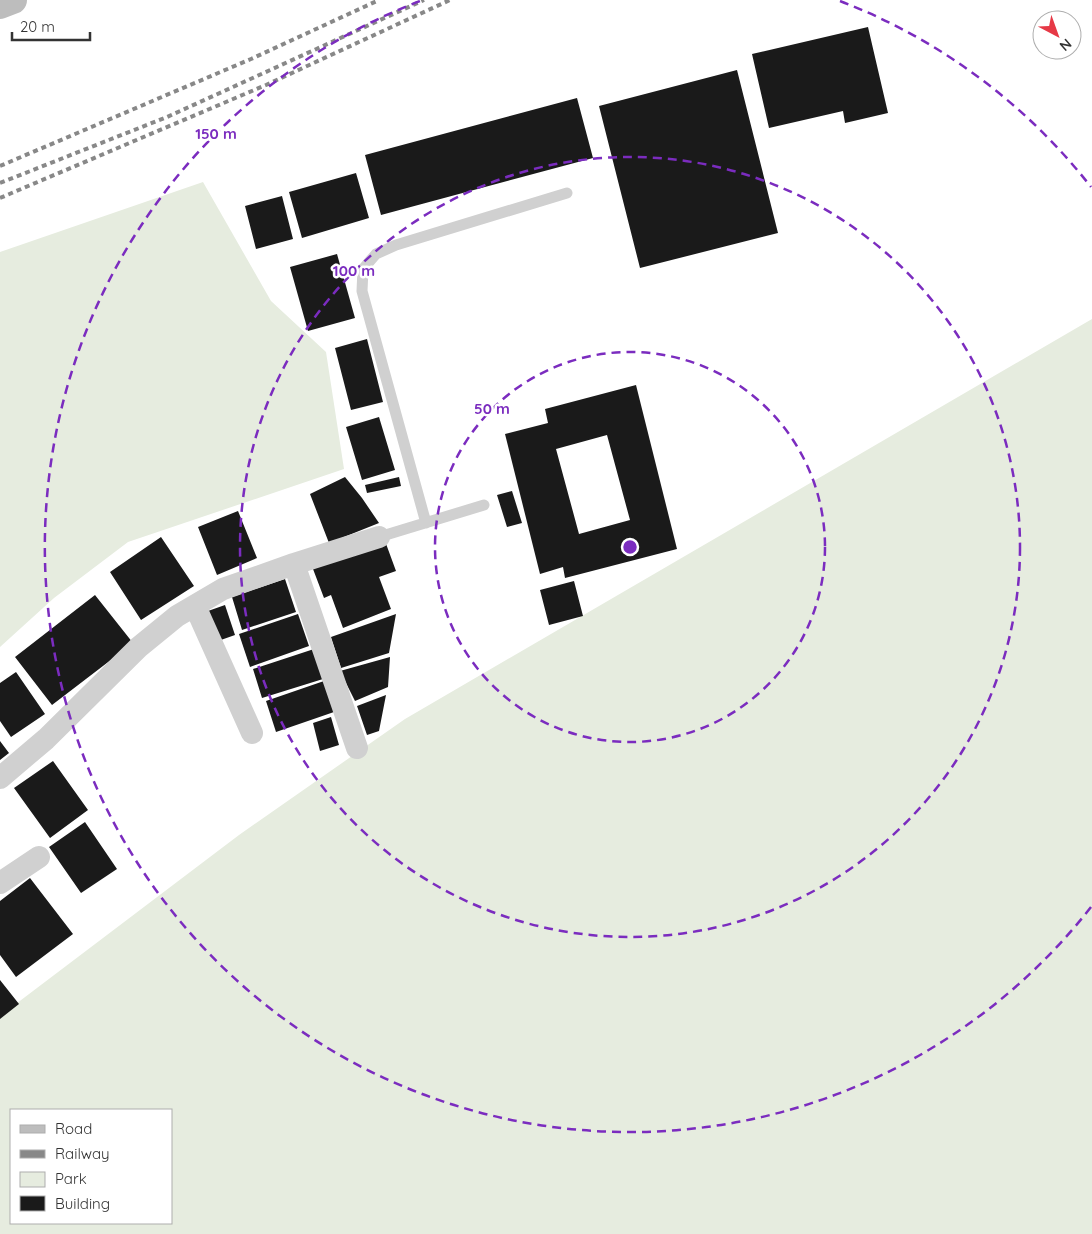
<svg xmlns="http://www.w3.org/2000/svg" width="1092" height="1234" font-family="Quicksand,sans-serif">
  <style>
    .green { fill: #e6ecdf; fill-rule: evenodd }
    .building { fill: #1a1a1a; fill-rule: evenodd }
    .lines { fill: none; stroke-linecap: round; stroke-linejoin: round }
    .lane { stroke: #d0d0d0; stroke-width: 11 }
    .street { stroke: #d0d0d0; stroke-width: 22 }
    .secondary { stroke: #bdbdbd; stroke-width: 28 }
    .rail { stroke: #888; stroke-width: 4; stroke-dasharray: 5 4; stroke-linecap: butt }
    .ring { fill: none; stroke: #7b2cbf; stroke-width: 2.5; stroke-dasharray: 9 6 }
    .centre { fill: #7b2cbf; stroke: #fff; stroke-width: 2.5 }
    .ring-label { font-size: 15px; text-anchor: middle; font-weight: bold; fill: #7b2cbf; stroke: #fff; stroke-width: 5; stroke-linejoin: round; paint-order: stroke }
  </style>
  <rect width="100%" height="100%" fill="#fff"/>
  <path class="green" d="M203,182l68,119 55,51 18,117 -216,73 -74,56 -54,49v-395z
    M1092,319v915h-1092v-218l239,-181 166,-116zM11,1110h160v113h-160z"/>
  <path class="building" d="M868,27l20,86 -43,10 -2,-12 -74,17 -17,-74z
    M737,70l41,163 -138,35 -41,-162z
    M577,98l16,60 -212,57 -16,-60z
    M356,173l13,45 -67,20 -13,-46z
    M282,196l11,43 -37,10 -11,-43z
    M337,254l18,64 -47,13 -18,-64z
    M367,339l16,63 -32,8 -16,-62z
    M636,385l41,164 -112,29 -2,-11 -23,7 -35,-140 43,-11 -3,-14zM607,435l23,85 -51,14 -23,-85z
    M379,417l16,53 -33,10 -16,-53z
    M345,477l17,21 17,25 -50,20 -19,-49z
    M399,477l2,9 -34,7 -2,-8z
    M512,491l10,32 -15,4 -10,-32z
    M238,511l19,47 -40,17 -19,-48z
    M161,537l33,49 -53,34 -31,-48z
    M385,541l11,30 -17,6 12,32 -48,19 -12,-33 -7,3 -11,-29z
    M285,579l11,33 -54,18 -10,-33z
    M574,581l9,35 -34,9 -9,-35z
    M95,595l38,48 -81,62 -37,-48z
    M225,605l10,30 -17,6 -10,-30z
    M298,614l11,32 -59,21 -11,-33z
    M396,614l-7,39 -48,15 -10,-31z
    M314,649l9,30 -61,19 -9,-29z
    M390,657l-2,30 -33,14 -15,-30z
    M16,672l29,42 -34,23 -11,-16v-38z
    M324,681l10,31 -58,20 -10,-31z
    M386,695l-7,36 -12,4 -10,-29z
    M331,717l8,28 -19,6 -7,-28z
    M0,741l9,12 -9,7z
    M53,761l35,49 -38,28 -36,-50z
    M85,822l32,47 -36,24 -32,-46z
    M30,878l43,56 -57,43 -16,-22v-54z
    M0,980l19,24 -19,15z"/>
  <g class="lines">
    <path class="lane" d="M426,523l-64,-232 1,-22 13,-15 20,-9 171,-52
      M379,537l105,-32"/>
    <path class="street" d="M294,564l63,184
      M195,606l57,127
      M0,778l46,-39 93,-92 38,-31 46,-27 71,-25 85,-27
      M0,883l39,-26"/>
    <path class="secondary" d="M0,5l13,-5"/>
    <path class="rail" d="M0,166l251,-107 128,-59
      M0,183l167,-66 257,-117
      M0,198l266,-113 184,-85"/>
  </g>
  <g class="ring">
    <circle cx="630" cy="547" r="195"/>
    <circle cx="630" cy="547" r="390"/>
    <path d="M1091 907A585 585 0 1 1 420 1M840 1A585 585 0 0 1 1091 187"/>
  </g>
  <circle cx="630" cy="547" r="8" class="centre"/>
  <g class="ring-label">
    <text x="216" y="139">150 m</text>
    <text x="354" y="276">100 m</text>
    <text x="492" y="414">50 m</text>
  </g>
  <rect x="10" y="1109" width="162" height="115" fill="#ffffff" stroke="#adadad"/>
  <rect x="20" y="1125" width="25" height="8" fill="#bdbdbd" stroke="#adadad"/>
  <text x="55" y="1134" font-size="15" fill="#333333">Road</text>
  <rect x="20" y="1150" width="25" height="8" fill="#888888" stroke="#adadad"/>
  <text x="55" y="1159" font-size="15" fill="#333333">Railway</text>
  <rect x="20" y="1172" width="25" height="15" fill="#e6ecdf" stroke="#adadad"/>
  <text x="55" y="1184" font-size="15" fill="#333333">Park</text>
  <rect x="20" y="1196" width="25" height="15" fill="#1a1a1a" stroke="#adadad"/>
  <text x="55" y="1209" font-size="15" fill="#333333">Building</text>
  <g transform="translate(1057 35) rotate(139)"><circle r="24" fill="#ffffff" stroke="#adadad"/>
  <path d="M0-4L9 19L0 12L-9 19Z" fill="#e63946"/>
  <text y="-8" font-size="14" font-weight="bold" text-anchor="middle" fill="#333333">N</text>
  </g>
  <path d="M12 32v8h78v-8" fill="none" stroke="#333333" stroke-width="2.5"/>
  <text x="20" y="32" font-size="15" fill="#333333" stroke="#ffffff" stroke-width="4" paint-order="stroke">20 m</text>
</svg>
